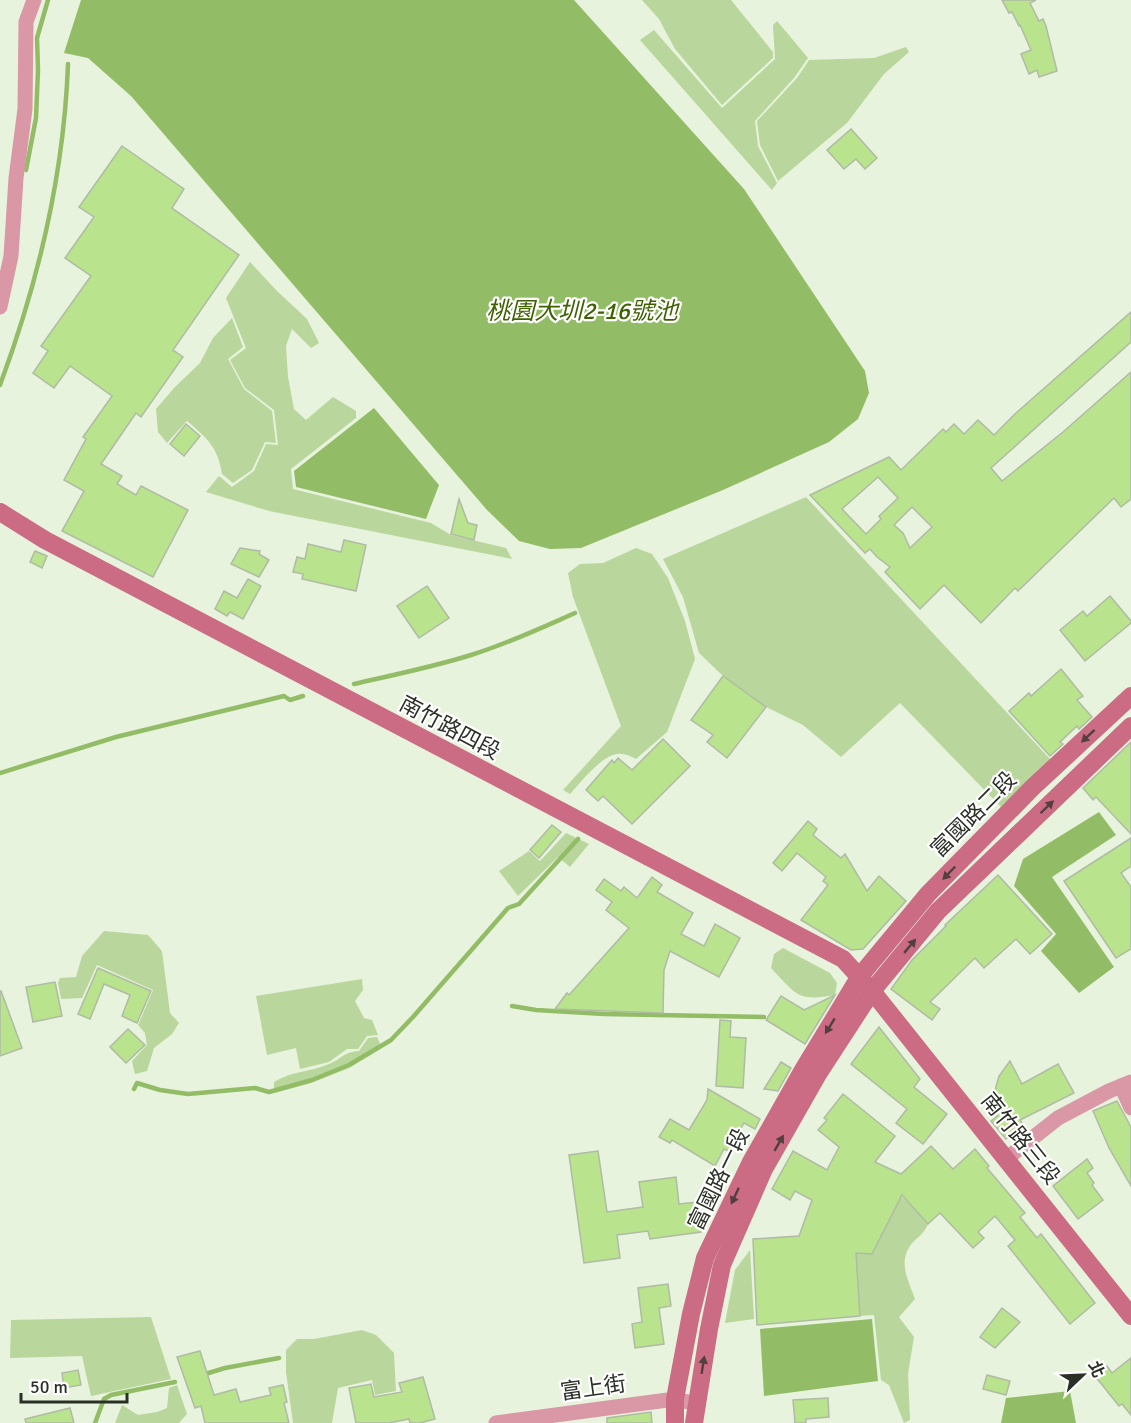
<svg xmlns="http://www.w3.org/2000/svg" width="1131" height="1423" viewBox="0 0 1131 1423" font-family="Signika,'Noto Sans TC',sans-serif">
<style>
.green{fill:#b9d69c}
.water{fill:#93bc67}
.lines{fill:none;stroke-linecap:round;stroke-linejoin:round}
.stream{stroke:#93bc67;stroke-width:4.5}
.building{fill:#b9e38d;stroke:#afbba5;stroke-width:1.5;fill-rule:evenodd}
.street{stroke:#da98a7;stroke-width:15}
.secondary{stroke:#cb6b84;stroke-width:18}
.oneway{fill:#533f3e}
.labels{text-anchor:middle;stroke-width:4.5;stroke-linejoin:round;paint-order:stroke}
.street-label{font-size:22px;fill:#2b3027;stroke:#fff}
.water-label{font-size:24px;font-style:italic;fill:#3f6201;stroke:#fff}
</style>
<rect width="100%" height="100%" fill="#e7f3dc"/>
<g class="green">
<path d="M642 0H731L773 52V58L722 105 675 49 659 19Z"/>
<path d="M777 21 808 58 794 78 755 121 758 146 777 183 772 190 640 40 654 30 722 108 775 59 773 25Z"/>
<path d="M906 47 909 52 884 74 847 123 778 181 760 145 757 121 797 78 809 60 874 58Z"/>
<path d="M250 262 277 291 307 319 319 343 311 348 292 329 286 346 288 377 294 409 306 420 333 397 356 411V418L291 469 293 489 431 523 451 535 506 548 512 559 269 511 206 492 219 476 232 487 254 471 266 444 278 445 274 410 245 388 230 360 246 348 226 298Z"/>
<path d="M232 318 243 347 228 359 244 389 272 411 276 443 265 442 252 470 233 483 222 474C218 447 207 438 187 421L167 443 158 432 156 409 174 388 200 363 213 338Z"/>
<path d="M806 497 1051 760 1001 807 900 703 841 757 803 725 766 707 723 676 699 653 683 597 663 559Z"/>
<path d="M636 548 652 554 668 578 685 621 695 659 667 732 636 759C630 756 624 753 617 754 601 756 580 783 570 794L563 790 621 726 573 597 568 573 580 564 603 563Z"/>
<path d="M566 833 589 844 570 867 558 857 518 896 499 871 529 851 540 861Z"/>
<path d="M104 931 148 935 162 951 170 1013 179 1023 172 1034 154 1048 147 1071 135 1074 132 1061 147 1045 145 1033 138 1025 153 990 97 965 82 998 61 999 58 983 60 978 76 977 82 956Z"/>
<path d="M783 948 830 973 837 983 835 995C797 1002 796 994 771 968L774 954Z"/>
<path d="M362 979 363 990 355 1001 364 1018 372 1020 378 1035 367 1036 358 1049H347L329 1062 300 1069 296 1048 267 1055 256 996Z"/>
<path d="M377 1037 382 1048 349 1068 311 1083 274 1093V1082C291 1071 311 1072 329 1064 342 1059 343 1052 359 1051L368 1038Z"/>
<path d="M901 1197 905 1199 928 1224C923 1236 916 1237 910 1246 898 1263 909 1282 915 1299L899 1317 914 1337 908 1374 910 1420 904 1423 889 1385 881 1380 874 1315 860 1316 856 1253Z"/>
<path d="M750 1250 754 1319 725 1323 735 1270Z"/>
<path d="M151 1317 171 1379 91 1396 82 1356 10 1358 11 1320Z"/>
<path d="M362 1330 376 1335 394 1353 396 1391 375 1395 372 1380 338 1388 332 1423H293L286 1372V1350L297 1339H314Z"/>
<path d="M177 1385 187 1414 179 1423H115L122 1405 138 1415 157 1412 167 1408 169 1388Z"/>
</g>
<g class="water">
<path d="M81 0H574L744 189 865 371 869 393 858 419 829 442 723 490 581 548 550 549 519 541 487 510 131 96 88 58 64 53Z"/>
<path d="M374 408 439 485 426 519 296 487 294 471Z"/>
<path d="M1099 812 1116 835 1052 877 1114 967 1079 993 1041 951 1056 934 1014 886 1023 859Z"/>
<path d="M872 1319 878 1381 764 1396 760 1329Z"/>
<path d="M1070 1391 1076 1423H1001L1006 1398Z"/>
</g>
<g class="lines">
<g class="stream">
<path d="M26 170 36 118 38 70 37 38 48 0"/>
<path d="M0 385C38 283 64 173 68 64"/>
<path d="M354 684C393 675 433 667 471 655 507 644 541 628 575 613"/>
<path d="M0 773 116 737 284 696 290 700 303 696"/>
<path d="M512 1006 536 1010 604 1014 764 1017"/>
<path d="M134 1089 137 1083 160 1090 188 1094 255 1088 269 1092 312 1080 349 1065 391 1040 413 1017 508 908 519 904 578 839"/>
<path d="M202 1375 225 1368 279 1358"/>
<path d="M95 1423 104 1399 111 1395 175 1382"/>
</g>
</g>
<g class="building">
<path d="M1002 0H1036L1030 3 1039 21 1043 19 1046 26 1057 71 1039 77 1037 70 1029 74 1021 54 1031 50 1020 25 1019 26 1012 12 1009 13Z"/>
<path d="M851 129 877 158 865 169 856 159 844 169 827 150Z"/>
<path d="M122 146 184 189 172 208 239 255 173 350 183 357 141 417 136 413 101 464 122 476 117 484 136 495 141 486 188 510 153 577 62 531 84 491 64 480 86 439 83 437 112 396 70 366 54 388 33 373 48 351 41 346 91 276 65 258 94 217 79 207Z"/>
<path d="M1131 312V342L991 468 1002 481 1063 432 1131 372V499L1121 507 1114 498 1018 591 1015 588 981 623 944 585 920 609 885 572 890 567 877 557 870 549 865 553 810 495 889 457 901 470 943 429 946 432 954 424 964 434 978 420 994 435 1016 413ZM878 477 898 498 879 516 881 519 866 534 842 509ZM912 507 932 527 910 548 903 533 894 525Z"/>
<path d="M186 424 200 436 184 456 170 444Z"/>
<path d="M459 499 468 523 477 525 474 540 451 534Z"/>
<path d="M344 540 366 545 356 591 302 579 303 574 293 572 297 557 305 559 308 544 341 552Z"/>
<path d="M240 548 260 551 259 554 269 560 259 577 231 564Z"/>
<path d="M35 551 47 556 42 568 30 562Z"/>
<path d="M248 579 261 586 243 619 230 612 227 616 215 609 224 591 237 598Z"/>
<path d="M427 586 449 618 419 638 397 606Z"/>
<path d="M1110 596 1131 621V623L1085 661 1060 630 1083 611 1087 616Z"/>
<path d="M1061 669 1083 696 1077 700 1092 717 1079 729 1077 726 1060 742 1063 744 1050 756 1009 711 1029 693 1031 696Z"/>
<path d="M723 676 766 707 727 758 707 742 713 735 691 720Z"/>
<path d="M663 739 690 766 632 824 603 796 598 801 586 790 612 760 614 763 618 758 632 770Z"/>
<path d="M1131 742V834L1096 797 1093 800 1083 788Z"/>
<path d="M808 821 817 829 813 835 841 858 845 854 867 891 879 876 906 901 863 949 851 950 801 920 828 885 823 881 826 877 797 853 782 871 773 863Z"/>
<path d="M552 825 561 832 539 858 530 850Z"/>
<path d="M1131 838V866L1121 873 1131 887V949L1116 958 1064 881Z"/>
<path d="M998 875 1052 934 1030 954 1016 939 984 968 975 958 930 1002 940 1009 932 1020 891 989 912 960 946 926 945 925Z"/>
<path d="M652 877 662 885 657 892 693 913 681 934 704 946 715 924 740 938 719 977 670 951 664 970 663 1013 555 1009 567 993 569 995 629 928 606 910 612 902 596 890 604 879 621 891 624 887 637 898Z"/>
<path d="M98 968 151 991 137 1023 122 1016 130 995 104 984 90 1019 78 1014Z"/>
<path d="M55 982 62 1016 33 1022 26 987Z"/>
<path d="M1 991 22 1048 0 1056V992Z"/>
<path d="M835 995 805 1044 766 1020 781 996 804 1010Z"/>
<path d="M720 1020 731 1021 730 1037 746 1038 743 1088 716 1086Z"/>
<path d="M879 1027 920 1079 914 1087 947 1114 923 1144 896 1123 907 1109 851 1064Z"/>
<path d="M128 1029 145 1045 126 1063 110 1047Z"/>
<path d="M1010 1061 1022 1084 1058 1064 1074 1093 1020 1120 1024 1125 1006 1139 991 1121 997 1116 989 1106 997 1098 994 1094 999 1076Z"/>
<path d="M781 1062 791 1068 778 1091 764 1089Z"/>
<path d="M708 1089 760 1119 755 1129 744 1123 728 1151 724 1149 715 1166 672 1140 670 1143 659 1137 670 1119 689 1130 707 1100Z"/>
<path d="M843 1094 895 1136 875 1162 901 1174 931 1146 953 1169 975 1149 989 1166 987 1168 1025 1213 1020 1217 1037 1238 1041 1234 1095 1303 1070 1324 1008 1246 1015 1240 995 1216 978 1232 984 1238 973 1248 940 1213 928 1224 902 1195 872 1254 856 1253 860 1316 757 1325 753 1239 799 1236 812 1200 795 1191 790 1200 772 1189 793 1151 827 1170 839 1147 818 1130 827 1120 824 1118Z"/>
<path d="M1117 1101 1131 1127V1186L1109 1148 1093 1111Z"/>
<path d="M598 1151 607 1212 643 1207 639 1182 676 1177 679 1204 697 1202 701 1232 650 1239 648 1231 617 1235 620 1258 584 1263 569 1155Z"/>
<path d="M1087 1159 1093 1168 1087 1173 1094 1183 1092 1185 1103 1200 1078 1219 1053 1186Z"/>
<path d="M668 1284 671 1306 659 1308 664 1344 635 1348 632 1324 642 1322 638 1288Z"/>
<path d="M1002 1308 1020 1322 995 1348 980 1337Z"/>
<path d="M200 1351 214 1395 236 1389 240 1402 271 1395 269 1388 283 1385 287 1402 284 1403 289 1423H205L201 1406 195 1408 177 1357Z"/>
<path d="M1131 1358V1415L1122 1404 1119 1406 1095 1376 1107 1366 1112 1373Z"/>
<path d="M78 1370 81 1385 64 1388 62 1373Z"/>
<path d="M987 1375 1010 1381 1006 1395 983 1389Z"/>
<path d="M423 1377 435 1419 420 1423H410L409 1419 389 1423H356L349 1388 371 1384 374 1397 402 1392 399 1383Z"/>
<path d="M828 1398 829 1417 806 1419V1423H795L793 1400Z"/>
<path d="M70 1408 74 1423H26L25 1419Z"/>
<path d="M651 1412 652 1423H607V1418Z"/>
</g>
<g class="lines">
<g class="street">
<path d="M0 307 11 256 16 178 25 109 26 22 34 0"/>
<path d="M1121 1086 1131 1108"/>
<path d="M1006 1159 1058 1118 1109 1091 1131 1082"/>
<path d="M496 1423 675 1399 697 1404"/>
</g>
<g class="secondary">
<path d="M0 512 45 540 843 959 872 991 1131 1316"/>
<path d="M675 1423V1399L691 1314 705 1258 751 1162 803 1070 860 976 928 894 1032 788 1131 696"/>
<path d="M694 1423 709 1329 722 1265 764 1169 818 1074 872 991 938 911 1131 726"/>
</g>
</g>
<defs><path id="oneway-solid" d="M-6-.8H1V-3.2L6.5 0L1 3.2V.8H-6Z" transform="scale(1.5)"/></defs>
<g class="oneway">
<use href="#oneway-solid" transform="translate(1088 736) rotate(137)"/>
<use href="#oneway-solid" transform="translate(1047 807) rotate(-44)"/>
<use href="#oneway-solid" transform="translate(949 873) rotate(134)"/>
<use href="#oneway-solid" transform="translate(910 946) rotate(-50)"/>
<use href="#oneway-solid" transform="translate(830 1026) rotate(122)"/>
<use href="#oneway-solid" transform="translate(779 1143) rotate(-60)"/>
<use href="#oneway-solid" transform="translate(735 1196) rotate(115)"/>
<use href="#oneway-solid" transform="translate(703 1365) rotate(-81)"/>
</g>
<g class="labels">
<g class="street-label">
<text transform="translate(450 727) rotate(28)" y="8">南竹路四段</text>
<text transform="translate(973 814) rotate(-45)" y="8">富國路二段</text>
<text transform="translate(1021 1138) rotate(51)" y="8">南竹路三段</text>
<text transform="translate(718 1179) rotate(-64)" y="8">富國路一段</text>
<text transform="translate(593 1387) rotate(-8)" y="8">富上街</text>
</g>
<g class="water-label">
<text x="582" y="319">桃園大圳2-16號池</text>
</g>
</g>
<g transform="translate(1083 1375) rotate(67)" stroke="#ffffff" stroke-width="4.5" paint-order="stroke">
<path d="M0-4.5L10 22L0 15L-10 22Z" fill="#2b3027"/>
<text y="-9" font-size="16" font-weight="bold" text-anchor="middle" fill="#2b3027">北</text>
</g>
<path d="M21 1393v9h106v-9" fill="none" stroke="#2b3027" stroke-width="3"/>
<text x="30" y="1393" font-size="18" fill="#2b3027" stroke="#ffffff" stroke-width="4.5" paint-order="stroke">50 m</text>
</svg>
